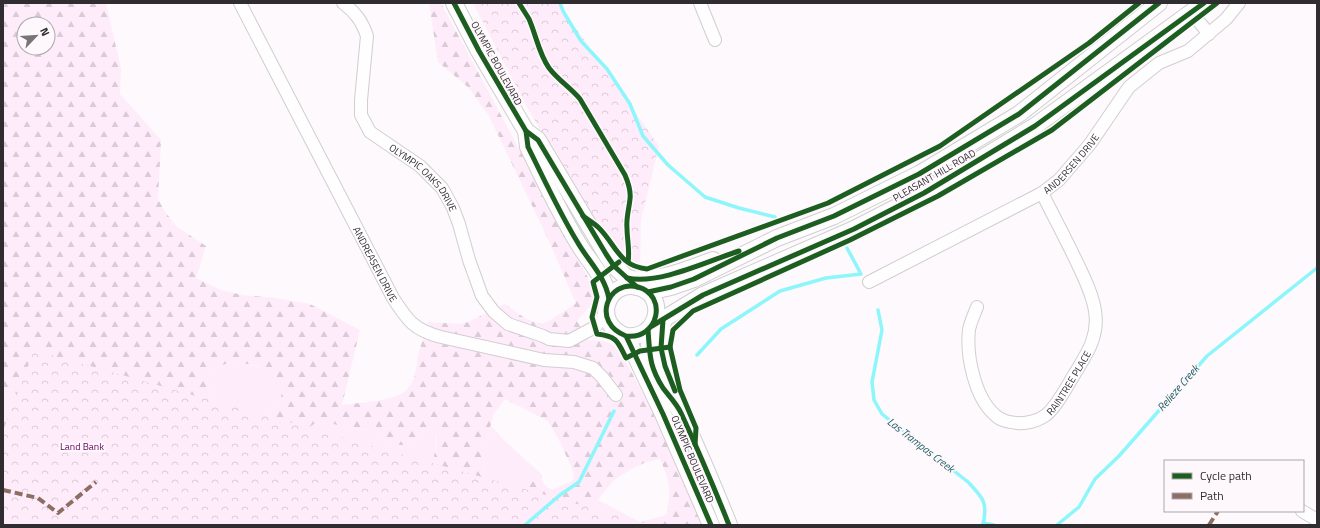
<svg xmlns="http://www.w3.org/2000/svg" width="1320" height="528" viewBox="0 0 1320 528" font-family="'Titillium Web',sans-serif">
<style>
.grass{fill:#feecfa}
.forest{fill:url(#forest-firs);fill-rule:evenodd}
.park{fill:url(#park-crowns)}
.lines{fill:none;stroke-linecap:round;stroke-linejoin:round}
.stream{stroke:#8cf6fb;stroke-width:3.5}
.street-casing{stroke:#d1ced0;stroke-width:14}
.secondary-casing{stroke:#d1ced0;stroke-width:18}
.street{stroke:#fffeff;stroke-width:12}
.secondary{stroke:#fffeff;stroke-width:16}
.quiet{stroke:#8d6e63;stroke-width:4;stroke-dasharray:8 4;stroke-linecap:butt}
.cycleway-casing{stroke:#fef8fd;stroke-width:8}
.cycleway{stroke:#1b5e20;stroke-width:5}
.labels{text-anchor:middle;stroke-width:4;stroke-linejoin:round;paint-order:stroke}
.street-label{font-size:10px;fill:#302d30;stroke:#fef8fd}
.park-label{font-size:10px;fill:#65005a;stroke:#fef8fd}
.water-label{font-size:11px;font-style:italic;fill:#216063;stroke:#fef8fd}
</style>
<defs>
<pattern id="forest-firs" width="22" height="20" patternUnits="userSpaceOnUse"><rect width="22" height="20" fill="#feecfa"/><path d="M5 1l3.5 6h-7zM16 11l3.5 6h-7z" fill="#dacbd7"/></pattern>
<pattern id="park-crowns" width="20" height="18" patternUnits="userSpaceOnUse"><rect width="20" height="18" fill="#feecfa"/><path d="M2 6a3 3 0 1 1 6 0M12 15a3 3 0 1 1 6 0" fill="none" stroke="#dacbd7"/></pattern>
</defs>
<rect width="100%" height="100%" fill="#fdf9fc"/>
<g class="grass">
<path d="M231 362C254 365 267 366 282 385L281 400 266 420 290 441 314 424 330 423 348 428 371 430 396 445H408L424 430 437 432 434 456 484 485 483 450 487 441 491 426 504 440 541 474 519 494 128 525 212 412 209 391 212 369Z"/>
<path d="M8 387 15 392 19 401 17 409 3 408V390Z"/>
<path d="M598 500 640 522 639 525H583L582 519Z"/>
</g>
<path class="forest" d="M3 3H106L121 69 120 94 161 140 158 199 164 210 176 226 206 246 196 278 221 290 242 295 275 298 310 304 360 330 342 405C358 403 396 401 407 390 417 379 416 365 419 352 422 342 425 332 428 322L460 324 468 322 505 304C516 311 530 325 544 323 549 322 570 307 576 303L549 241 489 116 469 88 438 62 429 3H441L594 289C592 310 588 306 577 321L588 340 604 341 613 345 622 355 654 413 684 480 702 525H639L640 522 666 515C672 490 670 482 660 459L646 462 630 470 614 480 582 519 519 494 541 474C542 483 545 487 553 490L573 480 574 473 560 442 548 421 505 399 493 415 487 441 483 450 484 485 443 468 434 456 437 440V432L424 430 408 445H396L371 430 348 428 330 423 314 424 290 441 266 420 281 400 282 385 274 376 255 365 231 362 212 369 209 391 212 412 3 441V408L17 409 19 401 15 392 8 387 3 390ZM24 24H48V48H24Z"/>
<g class="park">
<path d="M473 3H558L659 146 641 220 640 275 632 273 619 262 602 238 526 105Z"/>
<path d="M34 350 648 524V525H3V431Z"/>
</g>
<g class="lines">
<g class="stream">
<path d="M560 3 563 11 581 41 607 69 630 104 643 136 668 165 705 197 739 208 775 217"/>
<path d="M878 310 882 330 872 382 874 400 882 414 968 482C983 498 988 502 983 525"/>
<path d="M697 355 721 329 780 291 826 278 861 274 847 248"/>
<path d="M983 523 994 525"/>
<path d="M525 525 560 495 579 482 614 411"/>
<path d="M1057 525 1079 507 1095 479 1119 456 1207 356 1317 268"/>
</g>
<defs>
<g id="street">
<path id="s1" d="M240 3 393 298C408 321 414 330 441 337L544 360 574 362 593 368 602 377 616 395"/>
<path id="s2" d="M343 3C355 12 362 21 367 36L361 100V115L370 132 420 166 442 188 453 208 459 224 469 260 482 296 494 312 508 324 543 336 549 339 569 341 595 327 606 313"/>
<path d="M700 3 715 40"/>
<path d="M1192 13 1209 34"/>
<path id="s3" d="M869 282 1042 193 1059 180 1090 144 1129 87 1159 63 1188 51 1226 19 1239 3"/>
<path id="s4" d="M977 307C974 315 970 323 969 330 966 356 975 398 995 415 1001 421 1009 422 1017 423 1026 424 1038 421 1046 415 1058 405 1068 384 1077 370 1088 352 1099 335 1095 311 1093 297 1087 284 1081 271 1069 245 1055 219 1042 193"/>
<path d="M1302 511 1317 520"/>
</g>
<g id="secondary">
<path d="M454 3 479 51 526 131 528 147C544 179 559 212 578 243 589 262 605 276 609 299"/>
<path d="M526 131 538 140 606 254 614 266 637 287"/>
<path d="M627 278C654 284 688 269 713 260"/>
<path d="M648 292 671 287 694 279 777 238 834 216 919 174 1019 114 1159 3"/>
<path d="M663 320 661 348 665 366 676 395"/>
<path d="M652 326 703 295 854 229 924 193 1035 126 1204 3"/>
<path d="M648 330C650 355 649 366 663 388 669 396 677 404 681 413 698 450 714 487 729 525"/>
<path d="M626 336C659 340 668 295 638 287 607 279 591 323 626 336L663 414 711 525"/>
</g>
</defs>
<use href="#street" class="street-casing"/>
<use href="#secondary" class="secondary-casing"/>
<use href="#street" class="street"/>
<use href="#secondary" class="secondary"/>
<g class="quiet">
<path d="M3 490 38 498 58 513 96 482"/>
<path d="M1209 525 1218 511"/>
</g>
<defs>
<g id="cycleway">
<path d="M454 3 479 51 526 131 528 147C544 179 559 212 578 243 589 262 605 276 609 299"/>
<path d="M519 3C522 8 526 14 529 19 536 35 539 54 549 68 558 80 571 88 580 99L625 175C628 182 631 191 630 199 629 209 626 218 627 228 627 239 630 251 628 262"/>
<path d="M526 131 538 140 606 254 614 266 637 287"/>
<path d="M583 216C588 220 594 223 599 228 616 245 619 266 647 269L828 203 940 146 1089 43 1139 3"/>
<path d="M619 262 593 282 597 297 592 317 597 334C617 336 618 342 626 358L640 351 670 347"/>
<path d="M627 278C659 285 708 261 739 251"/>
<path d="M648 292 671 287 694 279 777 238 834 216 919 174 1019 114 1159 3"/>
<path d="M663 320 661 348 665 366 675 391"/>
<path d="M652 326 703 295 854 229 924 193 1035 126 1204 3"/>
<path d="M648 330C650 355 649 366 663 388 669 396 677 404 681 413 698 450 714 487 729 525"/>
<path d="M626 336C659 340 668 295 638 287 607 279 591 323 626 336L663 414 711 525"/>
<path d="M695 445 696 428 680 390 670 347 673 330 693 311 850 240 938 196 1052 130 1217 3"/>
</g>
</defs>
<use href="#cycleway" class="cycleway-casing"/>
<use href="#cycleway" class="cycleway"/>
</g>
<g class="labels">
<g class="street-label">
<text transform="translate(497 63) rotate(61)" y="4">OLYMPIC BOULEVARD</text>
<text dy="4" stroke="none"><textPath href="#s3" startOffset="236">ANDERSEN DRIVE</textPath></text>
<text transform="translate(934 175) rotate(-30)" y="4">PLEASANT HILL ROAD</text>
<text dy="4" stroke="none"><textPath href="#s2" startOffset="211">OLYMPIC OAKS DRIVE</textPath></text>
<text dy="4" stroke="none"><textPath href="#s1" startOffset="294">ANDREASEN DRIVE</textPath></text>
<text dy="4" stroke="none"><textPath href="#s4" startOffset="210">RAINTREE PLACE</textPath></text>
<text transform="translate(693 459) rotate(67)" y="4">OLYMPIC BOULEVARD</text>
</g>
<g class="park-label">
<text x="82" y="450">Land Bank</text>
</g>
<g class="water-label">
<text transform="translate(1178 388) rotate(-49)" y="4">Relieze Creek</text>
<text transform="translate(921 445) rotate(38)" y="4">Las Trampas Creek</text>
</g>
</g>
<rect width="1320" height="528" fill="none" stroke="#302d30" stroke-width="8"/>
<rect x="1164" y="460" width="140" height="52" fill="#fef8fd" stroke="#aca7ab"/>
<rect x="1172" y="473" width="20" height="6" fill="#1b5e20" stroke="#aca7ab"/>
<text x="1200" y="480" font-size="12" fill="#302d30">Cycle path</text>
<rect x="1172" y="493" width="20" height="6" fill="#8d6e63" stroke="#aca7ab"/>
<text x="1200" y="500" font-size="12" fill="#302d30">Path</text>
<g transform="translate(36 36) rotate(65)"><circle r="19" fill="#fef8fd" stroke="#aca7ab"/>
<path d="M0-3L7 15L0 10L-7 15Z" fill="#787477"/>
<text y="-6" font-size="11" font-weight="bold" text-anchor="middle" fill="#302d30">N</text>
</g>
</svg>
